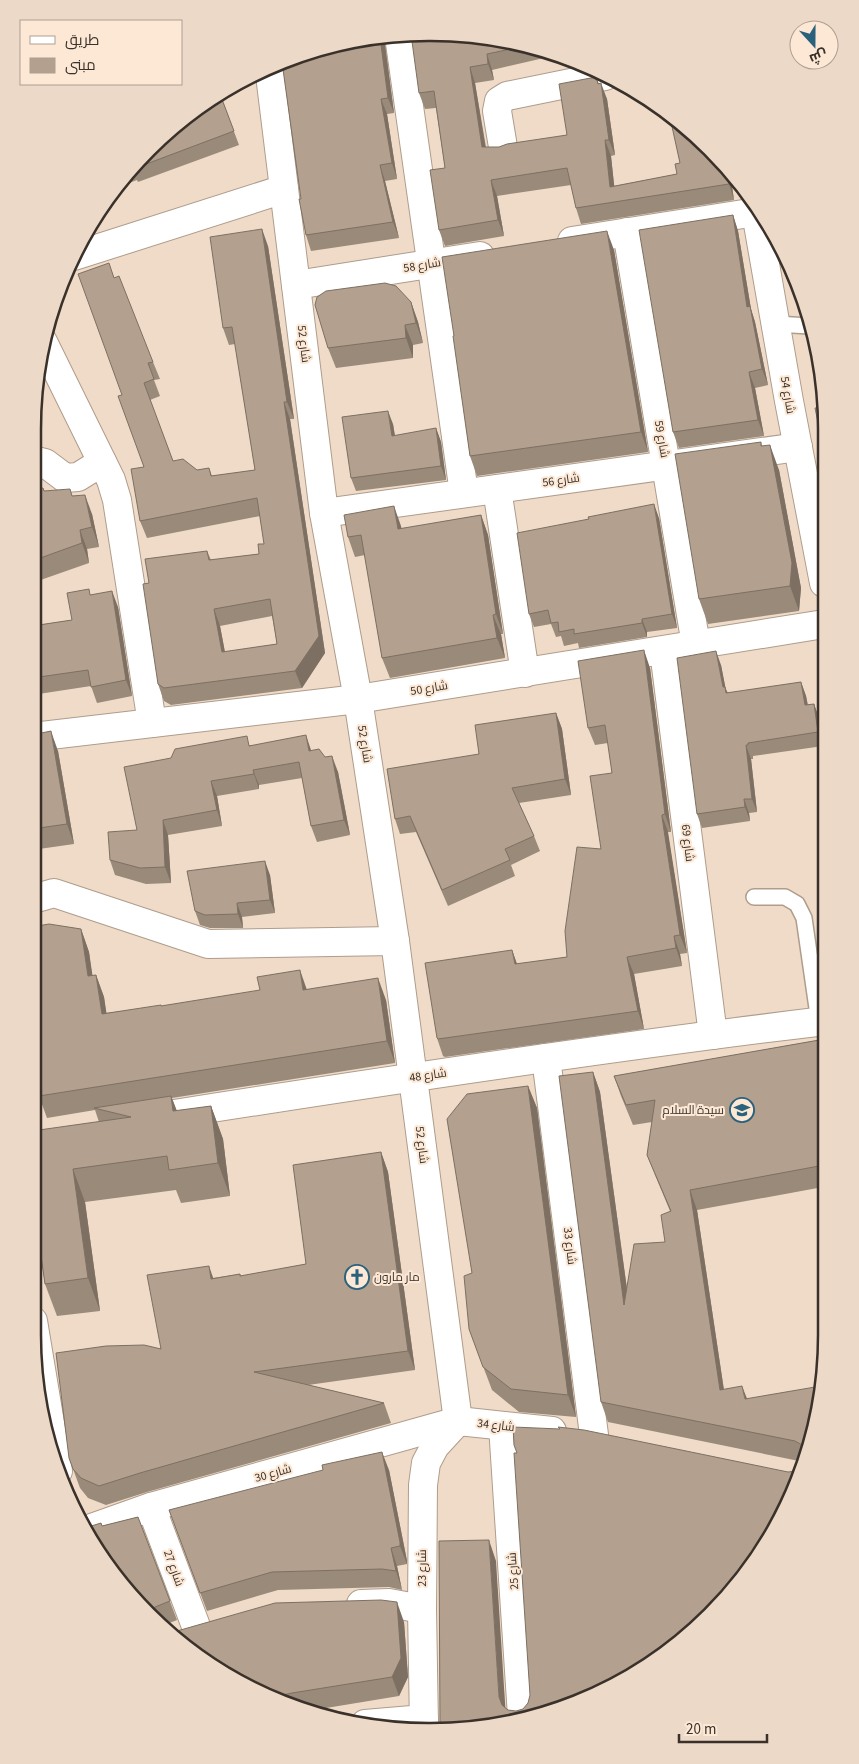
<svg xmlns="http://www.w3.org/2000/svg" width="859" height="1764" viewBox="0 0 859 1764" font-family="'Source Sans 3',Cairo,sans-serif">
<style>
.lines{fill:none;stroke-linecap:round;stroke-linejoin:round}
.service-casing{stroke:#af9c8b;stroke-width:18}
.minor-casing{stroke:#af9c8b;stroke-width:30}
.tertiary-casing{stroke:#af9c8b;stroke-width:30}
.service{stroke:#fff;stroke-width:15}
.minor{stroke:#fff;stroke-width:28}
.tertiary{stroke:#fff;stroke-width:28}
.wall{fill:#9a8a7a;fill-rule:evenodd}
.shaded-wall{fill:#7d7063}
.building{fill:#b3a08e;stroke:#7d7063;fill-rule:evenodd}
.labels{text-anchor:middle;stroke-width:4;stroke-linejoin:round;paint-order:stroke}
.street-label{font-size:12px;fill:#39312a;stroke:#fce8d5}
.poi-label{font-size:12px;fill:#39312a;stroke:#fce8d5;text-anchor:end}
.rim{fill:none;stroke:#39312a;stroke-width:2.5}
</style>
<rect width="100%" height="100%" fill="#efdbc8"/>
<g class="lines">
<defs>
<g id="service">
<path d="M776 324 809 326"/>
<path d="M754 897H785L797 904 804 918 819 1022"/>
</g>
<g id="minor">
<path d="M399 36 464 493"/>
<path d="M503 147 497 111 499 101 507 96 605 76"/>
<path d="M755 207 789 401 824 583"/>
<path d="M627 232 696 645"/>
<path d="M572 241 756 212"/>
<path d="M74 256 284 189"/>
<path d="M296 285 480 256"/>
<path d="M43 342 111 480 117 500 152 723"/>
<path d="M33 460 45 463 65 478 78 477 102 462"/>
<path d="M497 489 525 673"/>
<path d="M324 513 798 447"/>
<path d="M664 651 713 1035"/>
<path d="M33 737 358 699 824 624"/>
<path d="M33 899 54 893 208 944 395 941"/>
<path d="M546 1058 594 1435"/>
<path d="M33 1321 58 1471"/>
<path d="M503 1426 522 1716"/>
<path d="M151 1507 197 1629"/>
<path d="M89 1529 151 1507 458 1421 552 1431"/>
<path d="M361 1604 389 1603 422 1609"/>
<path d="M365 1724 424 1719"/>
</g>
<g id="tertiary">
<path d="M269 67 324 513 358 699 395 941 458 1421 435 1446 426 1463 423 1485 422 1609 424 1726"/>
<path d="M174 1114C390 1080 607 1047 825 1021"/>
</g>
</defs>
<use href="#service" class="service-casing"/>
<use href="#minor" class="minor-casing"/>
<use href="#tertiary" class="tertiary-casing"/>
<use href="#service" class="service"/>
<use href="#minor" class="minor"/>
<use href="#tertiary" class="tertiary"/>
</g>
<g class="wall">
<path d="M384 37 394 113 387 114 397 179 385 181 399 238 311 251 306 235 301 199 352 40Z"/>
<path d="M507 40 557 55 492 70 494 80 475 83 486 147H499L567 135 596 77 599 84 607 99 615 155 611 156 614 186 677 174 680 163 670 116 668 113 671 114 730 173 734 200 581 224 576 208 571 185 497 196 504 236 445 246 439 230 445 168 436 108 425 109 419 93Z"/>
<path d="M220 94 239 145 138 182 137 180 116 188 149 149Z"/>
<path d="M733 215 738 231 751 309 755 322 768 385 755 388 764 436 679 448 673 432Z"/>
<path d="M268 246 294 419H290L325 653 302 688 171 705 164 701 158 684 149 583 207 551 211 560 259 554 264 544 260 516 147 538 140 521 144 467 122 395 114 278 153 362 160 379 154 380 160 396 150 400 173 461 197 470 209 468 212 476 255 470 235 344 229 345 223 328ZM272 616 277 644 225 652 220 626Z"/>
<path d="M614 250 648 452 477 476 470 456 454 336Z"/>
<path d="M411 302 418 322 423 343 413 345V358L336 368 328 348Z"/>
<path d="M393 424 395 436 436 428 441 442 446 480 356 491 351 478Z"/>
<path d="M761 442 762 446 779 470 801 588 799 611 708 624 699 599Z"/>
<path d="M32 487 35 489 73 496 92 514 99 547 87 549 89 563 32 583Z"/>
<path d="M481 515 488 535 503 634H501L505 658 390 678 382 658 365 555 355 557 348 537 401 526V529Z"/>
<path d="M659 518 677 628 647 632V637L579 648 578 643 564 646 561 636 556 637 551 624 534 627 529 614Z"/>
<path d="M91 595 118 607 132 696 97 703 91 686 32 695V626L72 620Z"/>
<path d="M721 665 725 687 728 693 801 682 806 696 808 705 814 704 819 718 823 746 753 756V759H751L757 812 749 813 750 821 702 828 697 814Z"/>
<path d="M650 668 671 832H668V835L687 953 680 954 682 966 634 974 644 1029 445 1057 443 1056 437 1038 512 950 517 964 567 957 601 849 612 773 608 743 595 745 588 728Z"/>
<path d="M556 713 562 729 571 795 519 803 534 836 540 851 511 865 515 876 448 906 416 832 400 834 395 819 479 754Z"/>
<path d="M32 735 58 751 74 844 32 850Z"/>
<path d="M250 745 311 750 325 757 338 772 350 835 317 842 311 826 302 778 259 785V789L217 796 222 826 168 835 171 883 146 884 115 875 110 860 137 830Z"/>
<path d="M270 875 275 913 242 917 243 928H210L200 925 195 911Z"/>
<path d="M81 929 89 952 92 976 96 975 104 997 106 1013 307 989 386 1000 395 1063 172 1098 177 1111 211 1106 223 1139 230 1196 181 1203 176 1190 85 1202 100 1311 57 1316 45 1284 32 1192 99 1122 95 1110 47 1118 39 1096Z"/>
<path d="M825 1039 823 1187 697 1210 724 1390 747 1399 819 1412 804 1462 608 1422 601 1402 593 1072 600 1092 627 1289 665 1242 670 1211 655 1175 647 1155 652 1122 633 1125 621 1096 614 1076Z"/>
<path d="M528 1086 537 1108 576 1417 519 1412 492 1390 469 1329 472 1273Z"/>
<path d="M381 1152 388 1172 415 1370 308 1385 384 1403 391 1423 147 1492 106 1505 88 1498 80 1488 69 1458 161 1349 213 1278 240 1274 241 1276 306 1264Z"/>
<path d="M389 1470 407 1561V1564L397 1566 402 1590 389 1587 278 1590 207 1611 169 1510Z"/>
<path d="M138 1517 177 1620 162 1626 102 1526Z"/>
<path d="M404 1622 408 1677 399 1696 314 1710 231 1678Z"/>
</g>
<g class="shaded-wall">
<path d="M380 37H384L394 113 388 98Z"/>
<path d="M487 54 492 70 494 80 488 64Z"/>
<path d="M470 67 475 83 488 163 482 147Z"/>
<path d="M601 83 607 99 615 155 609 140Z"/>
<path d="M381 99 387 114 397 179 392 163Z"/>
<path d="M605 140 611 156 616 202 610 187Z"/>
<path d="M380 165 385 181 399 238 393 222Z"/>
<path d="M726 169 730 173 734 200 729 184Z"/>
<path d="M491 180 497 196 504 236 498 220Z"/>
<path d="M733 215 738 231 751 309 755 322 768 385 762 369 747 307Z"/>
<path d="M262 229 268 246 294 419 287 402Z"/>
<path d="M607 231 614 250 648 452 641 432Z"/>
<path d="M411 302 418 322 423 343 416 323Z"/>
<path d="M405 325 413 345V358L406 338Z"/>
<path d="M749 372 755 388 764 436 758 420Z"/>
<path d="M284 402 290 419 325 653 302 688 295 671Z"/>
<path d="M388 411 393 424 397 450 392 436Z"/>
<path d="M436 428 441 442 446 480 441 466Z"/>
<path d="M770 445 779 470 801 588 799 611 790 586Z"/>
<path d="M85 495 92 514 99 547 92 527Z"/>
<path d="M654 504 659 518 677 628 672 614Z"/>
<path d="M394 506 401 526 405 549 398 529Z"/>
<path d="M481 515 488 535 503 634 496 614Z"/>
<path d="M80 530 87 549 89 563 82 543Z"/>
<path d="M112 591 118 607 132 696 126 680Z"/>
<path d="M214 609 220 626 228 669 222 652Z"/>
<path d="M493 615 501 634 505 658 497 638Z"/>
<path d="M642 619 647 632V637L642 623Z"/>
<path d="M644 650 650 668 671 832 665 814Z"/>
<path d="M716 651 721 665 726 690 725 687 730 701 723 687Z"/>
<path d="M801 682 806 696 810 719 805 705Z"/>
<path d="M814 704 819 718 823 746 818 732Z"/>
<path d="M556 713 562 729 571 795 565 779Z"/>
<path d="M51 731 58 751 74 844 67 824Z"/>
<path d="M306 735 311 750 309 751Z"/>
<path d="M746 745 751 759 757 812 752 799Z"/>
<path d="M332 756 338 772 350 835 344 820Z"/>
<path d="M253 770 259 785V789L254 774Z"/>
<path d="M211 781 217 796 222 826 217 810Z"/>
<path d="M744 799 749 813 750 821 745 807Z"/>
<path d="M662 815 668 832 687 953 680 935Z"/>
<path d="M163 820 168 835 171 883 165 867Z"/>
<path d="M265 861 270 875 275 913 270 900Z"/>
<path d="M237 903 242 917 243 928 238 914Z"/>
<path d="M81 929 89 952 96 999 88 976Z"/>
<path d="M674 936 680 954 682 966 676 948Z"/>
<path d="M512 950 518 967 515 964Z"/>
<path d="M627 957 634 974 644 1029 638 1011Z"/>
<path d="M300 970 308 993 303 990Z"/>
<path d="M96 975 104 997 110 1036 102 1014Z"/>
<path d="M378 978 386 1000 395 1063 387 1041Z"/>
<path d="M593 1072 600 1092 632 1326 624 1305Z"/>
<path d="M528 1086 537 1108 576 1417 568 1395Z"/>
<path d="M171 1096 183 1128 173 1111Z"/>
<path d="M211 1106 223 1139 230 1196 218 1163Z"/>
<path d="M381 1152 388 1172 415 1370 408 1351Z"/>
<path d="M73 1169 85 1202 100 1311 88 1278Z"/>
<path d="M690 1190 697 1210 727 1411 720 1390Z"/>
<path d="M209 1266 216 1286 211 1279Z"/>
<path d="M742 1386 750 1406 745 1399Z"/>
<path d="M382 1452 389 1470 407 1561V1564L400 1546Z"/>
<path d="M489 1540 496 1561 506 1718 499 1697Z"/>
<path d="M391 1548 397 1566 402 1590 396 1571Z"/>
<path d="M397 1602 404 1622 408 1677 399 1696 392 1677Z"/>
<path d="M155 1607 162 1626V1627L151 1615Z"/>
</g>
<g class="building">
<path d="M430 32 507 40 525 46 487 54 488 64 470 67 482 147H499L507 144 567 135 559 84 596 77 598 84 601 83 609 140H605L610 187 677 174 675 164 680 163 669 113 726 169 729 184 576 208 567 168 491 180 498 220 439 230 430 170 445 168 434 91 419 93 411 34Z"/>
<path d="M380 37 388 98 381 99 392 163 380 165 393 222 306 235 299 199H301L282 62 352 40Z"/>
<path d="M220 94 234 131 133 169 149 149 209 99Z"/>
<path d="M733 215 747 307 750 306 762 369 749 372 758 420 673 432 639 230Z"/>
<path d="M262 229 287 402H284L319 636 295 671 164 688 158 684 143 584 149 583 145 559 207 551 209 560 259 554 258 544H264L257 498 140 521 131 469 144 467 118 396 122 395 78 274 109 263 114 278 119 276 153 362 148 363 154 379 144 383 173 461 183 459 197 470 209 468 211 476 255 470 232 327 223 328 210 237ZM270 599 277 644 222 652 214 609Z"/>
<path d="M607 231 641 432 470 456 453 336H454L442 257Z"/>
<path d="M385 283 396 286 411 302 416 323 405 325 406 338 328 348 315 305 317 297 326 291Z"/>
<path d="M823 407V446L815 408Z"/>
<path d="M388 411 392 436 436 428 441 466 351 478 342 417Z"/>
<path d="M761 442V446L770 445 792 563 790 586 699 599 675 454Z"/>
<path d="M32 487 35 489 43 488 44 491 70 489 72 496 85 495 92 527 80 530 82 543 32 561Z"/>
<path d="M654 504 672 614 642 619V623L574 634V629L559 632 558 622 551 623 548 610 529 614 517 533 589 519 588 517Z"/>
<path d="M394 506 398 529 481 515 496 614 493 615 497 638 382 658 361 535 348 537 344 515Z"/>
<path d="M89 589 90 595 112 591 126 680 91 687 88 670 32 678V626L72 620 67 593Z"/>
<path d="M644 650 665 814 662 815V817L680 935 674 936 676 948 627 957 638 1011 438 1039 437 1038 425 963 512 950 515 964 567 957 565 931 577 847 601 849 590 776 612 773 605 725 588 728 578 661Z"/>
<path d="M716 651 723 687H725L726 693 801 682 805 705 814 704 818 732 748 743V745H746L752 799H744L745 807 697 814 677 658Z"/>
<path d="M556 713 565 779 512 788 534 836 505 849 510 860 442 890 410 816 395 819 387 769 479 754 475 725Z"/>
<path d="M51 731 67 824 32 829V735Z"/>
<path d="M306 735 309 751 319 749 325 757 332 756 344 820 311 826 299 762 253 770 254 774 211 781 217 810 163 820 165 867 140 868 110 860 108 832 137 830 124 767 171 758 175 749 247 736 249 746Z"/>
<path d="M265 861 270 900 237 903 238 914 205 915 195 911 187 871Z"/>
<path d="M49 924 81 929 88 976 96 975 102 1014 161 1005V1006L260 990 257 977 300 970 303 990 378 978 387 1041 39 1096 32 1053V927Z"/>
<path d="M825 1039 826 1207 819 1166 690 1190 720 1390 742 1386 745 1399 821 1386 819 1412 806 1453V1451L802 1445 795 1441 601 1402 559 1076 593 1072 624 1305 634 1244 665 1242 661 1215 671 1211 647 1155 655 1100 626 1105 614 1076Z"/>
<path d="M528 1086 568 1395 511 1389 483 1367 469 1329 464 1276 472 1273 447 1119 467 1094Z"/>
<path d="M171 1096 173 1111 211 1106 218 1163 169 1170 167 1156 73 1169 88 1278 45 1284 32 1192V1131L131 1117 94 1108Z"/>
<path d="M381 1152 408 1351 254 1372 384 1403 140 1473 99 1486 81 1478 73 1469 69 1458 56 1353 106 1346 144 1345 161 1349 147 1275 209 1266 211 1279 240 1274V1276L306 1264 293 1165Z"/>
<path d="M826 1257V1301L819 1258Z"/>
<path d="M513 1427 560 1429 558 1427 584 1430 788 1472 797 1471 802 1468 796 1487 728 1596 671 1650 605 1690 481 1728 440 1727 439 1541 489 1540 499 1697 502 1705 508 1710 516 1711 523 1709 528 1703 530 1695 514 1453H517L514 1445Z"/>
<path d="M382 1452 400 1542V1546L391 1548 396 1571 382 1569 272 1572 200 1593 169 1510 323 1470 322 1465Z"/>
<path d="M138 1517 170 1601 155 1607 151 1615 115 1576 88 1527 101 1523 102 1526Z"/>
<path d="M381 1600 397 1602 401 1658 392 1677 292 1693 278 1696 231 1678 168 1633H170L275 1603Z"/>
</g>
<defs>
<symbol id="school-ring" viewBox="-11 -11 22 22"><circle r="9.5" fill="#fce8d5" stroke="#2a617c" stroke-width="1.5"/><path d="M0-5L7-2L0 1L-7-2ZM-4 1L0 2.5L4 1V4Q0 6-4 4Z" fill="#2a617c"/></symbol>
<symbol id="church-ring" viewBox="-11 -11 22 22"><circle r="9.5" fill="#fce8d5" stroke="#2a617c" stroke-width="1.5"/><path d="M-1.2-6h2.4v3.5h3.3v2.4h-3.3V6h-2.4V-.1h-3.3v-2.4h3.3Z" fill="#2a617c"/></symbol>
</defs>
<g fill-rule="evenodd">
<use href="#school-ring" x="728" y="1096" width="28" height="28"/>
<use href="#church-ring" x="343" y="1263" width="28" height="28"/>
</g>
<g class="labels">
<g class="street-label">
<text transform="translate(422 265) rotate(-9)" y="4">شارع 58</text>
<text transform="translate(304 344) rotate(83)" y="4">شارع 52</text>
<text transform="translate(788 395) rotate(80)" y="4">شارع 54</text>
<text transform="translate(662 439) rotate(80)" y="4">شارع 59</text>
<text transform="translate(561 480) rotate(-8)" y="4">شارع 56</text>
<text transform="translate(429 688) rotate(-9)" y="4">شارع 50</text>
<text transform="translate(365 744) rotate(81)" y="4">شارع 52</text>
<text transform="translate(688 843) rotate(83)" y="4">شارع 69</text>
<text transform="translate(428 1075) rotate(-8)" y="4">شارع 48</text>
<text transform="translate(422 1145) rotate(83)" y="4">شارع 52</text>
<text transform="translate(570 1246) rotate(83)" y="4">شارع 33</text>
<text transform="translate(496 1425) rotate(7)" y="4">شارع 34</text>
<text transform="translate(273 1473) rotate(-16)" y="4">شارع 30</text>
<text transform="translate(174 1568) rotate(70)" y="4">شارع 27</text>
<text transform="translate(422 1568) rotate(-90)" y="4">شارع 23</text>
<text transform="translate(513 1571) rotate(-94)" y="4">شارع 25</text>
</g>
<g class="poi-label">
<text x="724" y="1114">سيدة السلام</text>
<text x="374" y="1281" text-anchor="start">مار مارون</text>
</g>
</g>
<path d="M0 0H859V1764H0ZM429 41H430A388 388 0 0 1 818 429V1335A388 388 0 0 1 430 1723H429A388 388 0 0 1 41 1335V429A388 388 0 0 1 429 41Z" fill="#ecd9c7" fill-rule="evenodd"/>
<path class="rim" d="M429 41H430A388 388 0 0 1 818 429V1335A388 388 0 0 1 430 1723H429A388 388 0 0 1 41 1335V429A388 388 0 0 1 429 41Z"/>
<rect x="20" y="20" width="162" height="65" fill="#fce8d5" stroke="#ae9f91"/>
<rect x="30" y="36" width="25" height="8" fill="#ffffff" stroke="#ae9f91"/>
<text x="65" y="45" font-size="15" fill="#39312a">طريق</text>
<rect x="30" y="58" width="25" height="15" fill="#b3a08e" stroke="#ae9f91"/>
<text x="65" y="70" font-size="15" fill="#39312a">مبنى</text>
<g transform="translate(814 45) rotate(159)"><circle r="24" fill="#fce8d5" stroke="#ae9f91"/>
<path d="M0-4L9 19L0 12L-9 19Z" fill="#2a617c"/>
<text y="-8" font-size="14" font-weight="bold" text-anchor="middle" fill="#39312a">ش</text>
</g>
<path d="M679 1734v8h88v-8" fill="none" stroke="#39312a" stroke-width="2.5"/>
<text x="686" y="1734" font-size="15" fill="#39312a" stroke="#fce8d5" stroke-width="4" paint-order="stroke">20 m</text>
</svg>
